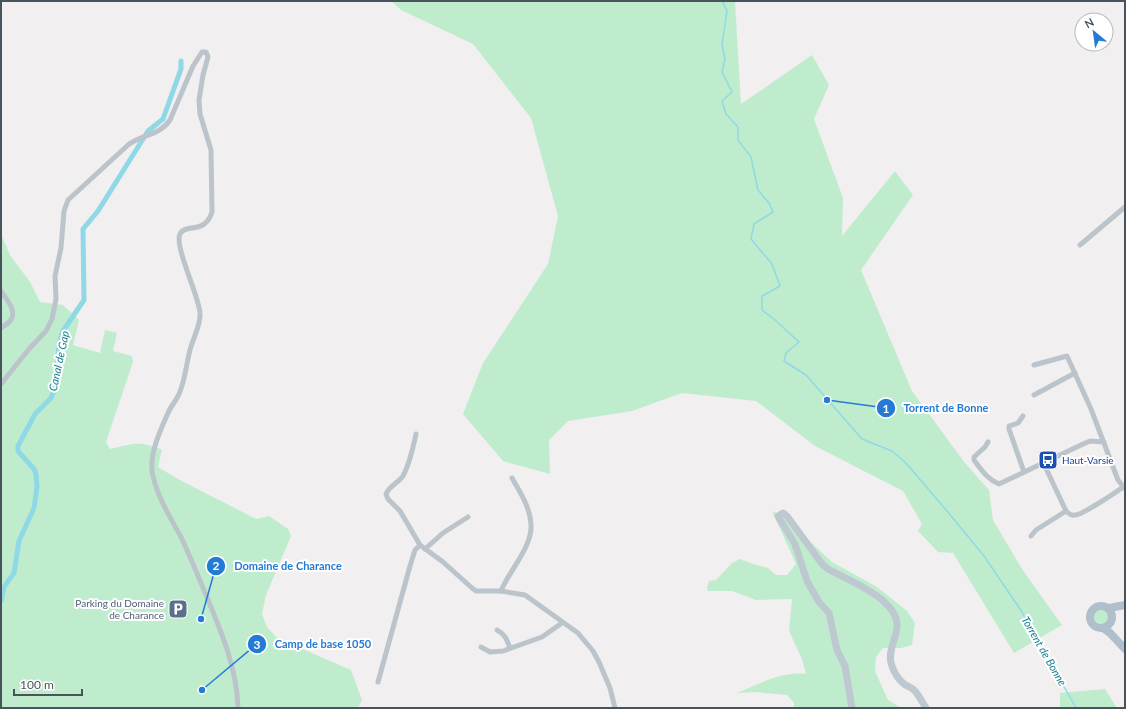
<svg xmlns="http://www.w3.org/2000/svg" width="1126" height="709" viewBox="0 0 1126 709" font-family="Lato,sans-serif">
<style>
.green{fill:#c0ecce}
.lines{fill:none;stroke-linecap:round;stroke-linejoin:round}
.stream{stroke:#8fd9e6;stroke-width:1.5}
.canal{stroke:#8fd9e6;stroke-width:5}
.street{stroke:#bbc4cb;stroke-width:5}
.secondary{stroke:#bdc8d1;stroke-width:7}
.primary{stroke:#b0bfcc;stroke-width:8}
.labels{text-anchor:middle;stroke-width:4;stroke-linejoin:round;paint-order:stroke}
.transit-label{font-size:10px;fill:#164399;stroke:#fff;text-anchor:start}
.service-label{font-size:10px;fill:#4e5e75;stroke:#fff;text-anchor:end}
.water-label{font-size:11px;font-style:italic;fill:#157f92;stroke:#fff}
.leader{fill:none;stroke:#247bd5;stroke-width:1.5}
.callout-dot{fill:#247bd5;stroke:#fff;stroke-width:1.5}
.mark-label{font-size:12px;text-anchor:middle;font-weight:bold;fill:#fff}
.callout-label{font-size:11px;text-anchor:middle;font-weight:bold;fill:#247bd5;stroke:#fff;stroke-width:4;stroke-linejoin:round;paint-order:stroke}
</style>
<rect width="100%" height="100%" fill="#f1efef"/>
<g class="green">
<path d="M391 1H735L741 104 812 55 829 85 814 119 843 198 842 236 895 171 913 195 861 270 912 391 965 463 989 490 993 520 1022 569 1062 625 1014 653 953 553 938 552 918 531 922 524 903 491 815 446 756 401 682 393 632 411 568 421 549 440 550 474 503 461 463 414 483 363 548 264 558 216 531 118 473 44 401 10Z"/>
<path d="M1 234 10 255 30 282 40 302 63 305 79 320 73 345 100 353 105 330 117 333 113 351 132 356 133 362 106 442 110 449C133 444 139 440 162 450L158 467 178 479 256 519 269 516 288 529 291 536 266 595 262 614 267 627 277 638 351 670 362 700 358 708H1Z"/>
<path d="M772 511 784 517 832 562 877 587 907 611 915 623 912 645 901 648H883L876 657 875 671 888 700 901 708H794V703L787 695 755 692 737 693C758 684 783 671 806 674L802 659 789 631 792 599 756 600 732 591H708L707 588 709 581 716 580 732 563 740 559 753 564 768 568 776 575H787L796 564Z"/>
<circle cx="1102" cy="616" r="8"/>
<path d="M1105 689 1117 708H1060V693Z"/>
</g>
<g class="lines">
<path class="stream" d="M722 1 727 11 722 45 725 59 722 72 732 92 722 101 726 114 738 127V140L751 157 758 190 769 203 773 212 754 224 751 239 772 264 780 286 762 296V310L774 319 799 342 786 353 784 361 806 375 862 439 892 451 905 462 947 511 984 556 1022 612 1076 708"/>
<path class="canal" d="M1 601 4 587 14 573 19 541 34 508 37 487 36 474 34 469 18 451V446L35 414 51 398 55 388 59 345 63 331 84 300 83 229 98 211 148 131 163 119 181 69V61"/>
<g class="street">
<path d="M1080 245 1125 207"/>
<path d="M1 291C6 299 17 310 11 320 9 323 4 326 1 328"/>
<path d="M1034 365 1067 356 1091 409 1118 480 1125 489"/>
<path d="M1 384 29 349 46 331 52 319 56 299 55 276 61 248 64 211 68 200 128 145C142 134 159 136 170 120L193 66 202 52H206L208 57 203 75 199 100 200 114 211 150 212 212C205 235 185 223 180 234 174 246 199 296 200 313 201 325 193 338 190 350 186 365 185 381 179 394 176 401 171 406 168 413 160 431 148 456 153 476 158 498 170 517 181 537 190 556 198 576 206 595 221 631 237 668 238 708"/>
<path d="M1034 395 1075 373"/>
<path d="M1023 416 1018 423 1009 426V429L1024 472"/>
<path d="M416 434C413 448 410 463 403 476 398 483 389 486 386 494L388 499 400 511 420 545 443 562 472 588 476 591H501L525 595 578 633 593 651 599 662 610 688 615 708"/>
<path d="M988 442 985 447 974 457V460C981 469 987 479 999 484L1083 444 1090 441 1104 442"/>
<path d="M1043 462 1066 511C1068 513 1072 516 1075 515 1082 515 1115 493 1123 487"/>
<path d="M1031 536 1036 530 1066 511"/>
<path d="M425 549 443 533 468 517"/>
<path d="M501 591C509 571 533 546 531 524 530 507 520 492 512 478"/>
<path d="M497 630C505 634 507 640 510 648"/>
<path d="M481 647 490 652 503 651 542 637 562 623"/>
<path d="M378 682 410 566 415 550 420 545"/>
</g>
<path class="secondary" d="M852 708 845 666 837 650 829 613 819 602 807 581 795 544 779 518 778 516 783 513 787 516 822 564 828 569C847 580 899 599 897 627 896 639 888 651 891 663 893 670 898 679 904 684 907 686 911 687 914 690 919 695 922 702 926 708"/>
<g class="primary">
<circle cx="1101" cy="617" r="11"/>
<path d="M1109 608 1125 605"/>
<path d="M1103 628 1110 633 1125 649"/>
</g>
</g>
<defs>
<symbol id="bus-square" viewBox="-11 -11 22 22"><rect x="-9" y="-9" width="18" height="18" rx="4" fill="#1a4fb4" stroke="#fff"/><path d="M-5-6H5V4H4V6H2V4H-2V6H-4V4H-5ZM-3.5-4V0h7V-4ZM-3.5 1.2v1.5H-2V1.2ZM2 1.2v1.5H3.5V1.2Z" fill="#fff"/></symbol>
<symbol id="parking-square" viewBox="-11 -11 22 22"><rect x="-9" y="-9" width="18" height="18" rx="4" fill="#5c6f8a" stroke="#fff"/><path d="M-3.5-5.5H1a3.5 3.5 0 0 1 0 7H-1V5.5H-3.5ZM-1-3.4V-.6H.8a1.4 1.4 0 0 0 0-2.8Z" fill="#fff"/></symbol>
</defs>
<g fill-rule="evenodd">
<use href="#bus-square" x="1037" y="449" width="22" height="22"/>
<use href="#parking-square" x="167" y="598" width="22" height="22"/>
</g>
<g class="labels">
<g class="transit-label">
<text x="1062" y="464">Haut-Varsie</text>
</g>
<g class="service-label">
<text x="164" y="607">Parking du Domaine<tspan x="164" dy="12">de Charance</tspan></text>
</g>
<g class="water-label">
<text transform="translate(59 361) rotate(-78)" y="4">Canal de Gap</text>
<text transform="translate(1044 651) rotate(60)" y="4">Torrent de Bonne</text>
</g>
</g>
<path class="leader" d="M827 400L886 408M201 619L216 566M202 690L257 644"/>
<g class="callout-dot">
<circle cx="827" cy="400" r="4"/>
<circle cx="201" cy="619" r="4"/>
<circle cx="202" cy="690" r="4"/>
<circle cx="886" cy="408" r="10"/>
<circle cx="216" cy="566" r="10"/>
<circle cx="257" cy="644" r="10"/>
</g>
<g class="mark-label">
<text x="886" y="413">1</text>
<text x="216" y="570">2</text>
<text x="257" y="649">3</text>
</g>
<g class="callout-label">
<text x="946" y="412">Torrent de Bonne</text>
<text x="288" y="570">Domaine de Charance</text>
<text x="323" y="648">Camp de base 1050</text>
</g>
<rect width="1126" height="709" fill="none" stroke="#48535b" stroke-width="4"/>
<g transform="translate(1094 32) rotate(331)"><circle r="19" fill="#ffffff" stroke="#b6babd"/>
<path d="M0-3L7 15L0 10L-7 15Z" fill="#247bd5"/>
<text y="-6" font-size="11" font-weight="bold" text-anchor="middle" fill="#48535b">N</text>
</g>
<path d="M14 689v6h68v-6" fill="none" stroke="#48535b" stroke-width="2"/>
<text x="20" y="689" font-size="12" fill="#48535b" stroke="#ffffff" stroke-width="3" paint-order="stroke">100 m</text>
</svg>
